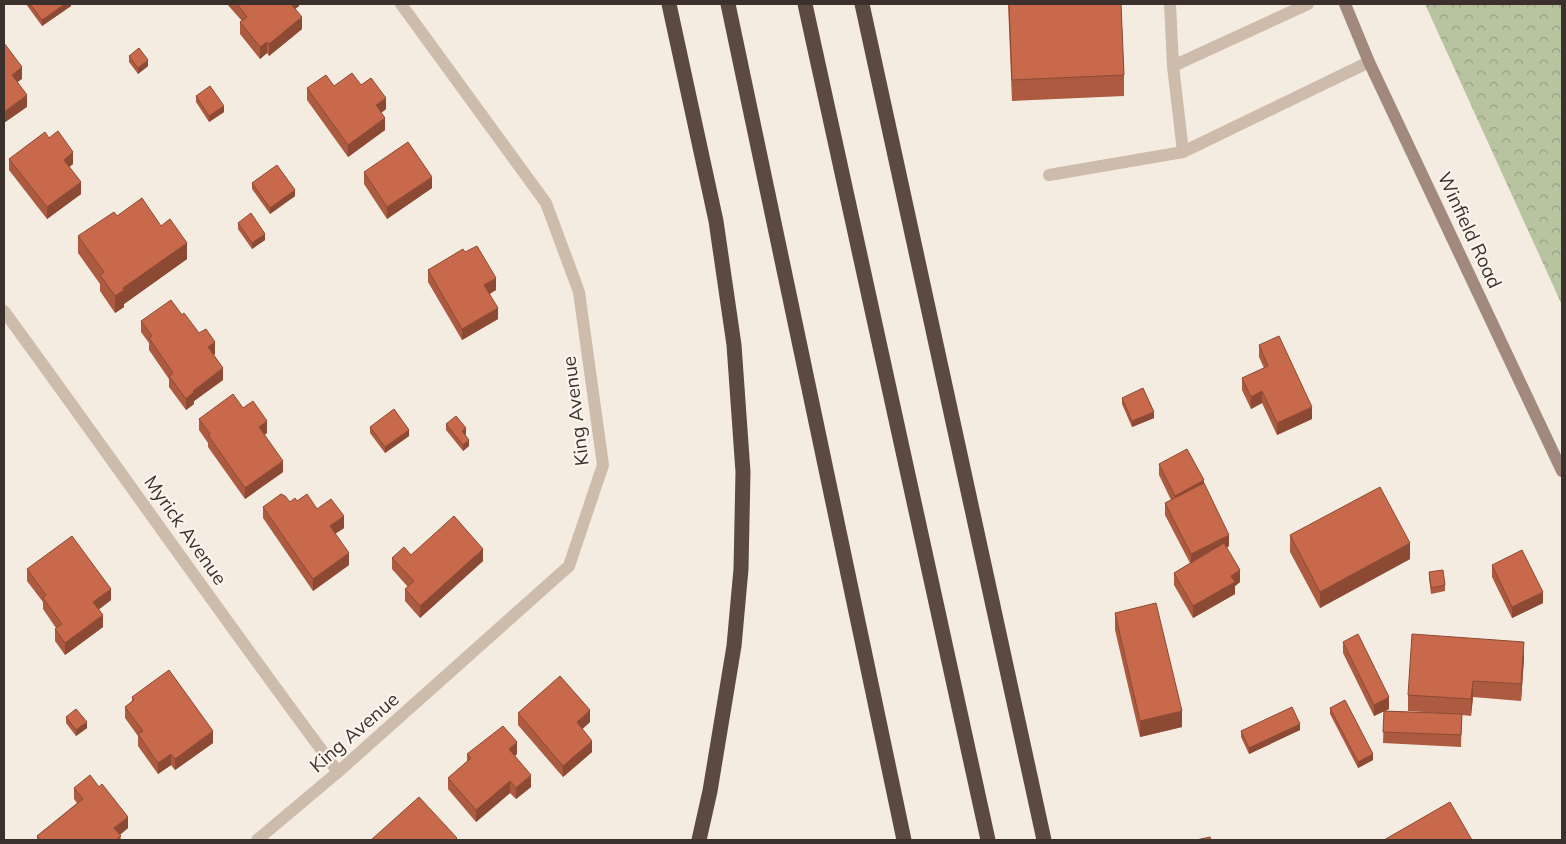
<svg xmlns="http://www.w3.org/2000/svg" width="1566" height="844" viewBox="0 0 1566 844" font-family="Mulish,sans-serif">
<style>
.forest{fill:url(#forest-crowns)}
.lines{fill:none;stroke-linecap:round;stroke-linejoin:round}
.lane{stroke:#cdbbac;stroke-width:12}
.street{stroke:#cdbbac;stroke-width:12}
.secondary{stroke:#a18a7d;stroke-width:12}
.highway{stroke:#5c4a42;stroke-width:15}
.wall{fill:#ac5a40}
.shaded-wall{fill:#8c4a34}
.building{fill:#c8694b;stroke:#8c4a34}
.labels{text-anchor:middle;stroke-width:4.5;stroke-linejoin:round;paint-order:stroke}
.street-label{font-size:19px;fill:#3b302b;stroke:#fbf5ee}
</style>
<defs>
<pattern id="forest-crowns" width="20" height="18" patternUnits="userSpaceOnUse" patternTransform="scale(1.25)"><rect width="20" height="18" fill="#b8c4a0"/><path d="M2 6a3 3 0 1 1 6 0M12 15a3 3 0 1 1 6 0" fill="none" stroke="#97a083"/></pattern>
</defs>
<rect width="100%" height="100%" fill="#f4ebe1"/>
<path class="forest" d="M1425 4H1562V305Z"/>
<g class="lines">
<g class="lane">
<path d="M1173 66 1308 4"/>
<path d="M1183 152 1369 62"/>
<path d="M1049 175 1183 152 1173 66 1170 4"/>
</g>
<g class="street">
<path d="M4 311C116 464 224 620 338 772"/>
<path d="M257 840 338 772 569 566 603 465 579 292 546 203 401 4"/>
</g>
<path class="secondary" d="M1345 4 1369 62 1562 471"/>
<g class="highway">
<path d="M669 4 716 221 734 345 743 472 741 569 734 646 710 791 699 840"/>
<path d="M728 4 904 840"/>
<path d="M805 4 988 840"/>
<path d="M862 4 1044 840"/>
</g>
</g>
<g class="wall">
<path d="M26 4H71V6L42 26Z"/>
<path d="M227 4H299V6L295 9 302 29 269 56 267 53 260 59 240 34V22L242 21Z"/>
<path d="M1008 4H1121L1124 75V96L1012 101Z"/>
<path d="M129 56 148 66 138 74 129 62Z"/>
<path d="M334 86 386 109 381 113 385 130 348 157 307 100V88Z"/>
<path d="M196 96 224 112 209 122 196 102Z"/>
<path d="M49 138 73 164 69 167 81 194 47 219 9 170V159Z"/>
<path d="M364 172 432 188 387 219 364 184Z"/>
<path d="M252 183 295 196 270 214 252 189Z"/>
<path d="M117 216 161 226 187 259 124 304V307L115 313 100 291V284L78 253V236Z"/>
<path d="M238 223 265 240 252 249 238 229Z"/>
<path d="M465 252 496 290 490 294 498 319 462 340 428 282V270Z"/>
<path d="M182 315 215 354 214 355 223 380 194 401V404L186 410 169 387V379L149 350V343L141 332V321Z"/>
<path d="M1259 345 1312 419 1277 435 1262 403 1251 409 1242 390V378L1264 368 1259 357Z"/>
<path d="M1122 398 1154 418 1132 427 1122 404Z"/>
<path d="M243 408 267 433 264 435 283 472 245 499 208 447V443L199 430V419Z"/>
<path d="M446 424 466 434 465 435 469 446 463 451 446 430Z"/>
<path d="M370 427 409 436 385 453 370 433Z"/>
<path d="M1159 464 1204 484 1229 546 1227 548 1240 582 1235 586V594L1193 618 1174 585V573L1190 563 1165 515V503L1171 500 1159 475Z"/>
<path d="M297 501 317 509 344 528 335 534 349 565 313 591 263 518V507L290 502Z"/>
<path d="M1290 535 1410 559 1320 608 1290 552Z"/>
<path d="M411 555 483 561 420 618 405 601V589L408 587 392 569V558Z"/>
<path d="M1492 565 1543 603 1512 618 1492 577Z"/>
<path d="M27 569 111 600 98 610 103 627 65 655 55 641V629L56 628 43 609V602L27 581Z"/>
<path d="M1429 572 1445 585V591L1431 594 1429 578Z"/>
<path d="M1115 613 1182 727 1140 737 1115 630Z"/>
<path d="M1343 642 1389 709 1385 711 1439 713 1408 711V695L1524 658 1521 701 1473 697 1471 716 1462 715 1461 747 1383 743 1384 711 1374 716 1343 653Z"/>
<path d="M132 697 213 743 175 770 171 765 158 774 138 746V736L125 718V707L132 701Z"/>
<path d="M1330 708 1373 760 1358 768 1330 714Z"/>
<path d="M518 713 590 722 582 729 592 752 563 777 518 725Z"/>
<path d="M66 717 87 728 76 736 66 723Z"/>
<path d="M1300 730 1249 754 1241 737V731Z"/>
<path d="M467 754H517L515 756 531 787 516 799 510 793 476 822 448 789V778L467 762Z"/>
<path d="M74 788 128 828 120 835 121 840H37V836L77 803 74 799Z"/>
</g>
<g class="shaded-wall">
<path d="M65 4H71V6L42 26V20Z"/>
<path d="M290 4H299V6L290 13Z"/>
<path d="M302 17V29L269 56V44Z"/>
<path d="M267 42V53L260 59V47Z"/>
<path d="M148 60V66L138 74V68Z"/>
<path d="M22 67V79L12 86V75Z"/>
<path d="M27 95V107L4 123V112Z"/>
<path d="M386 98V109L376 117V105Z"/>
<path d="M224 106V112L209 122V116Z"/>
<path d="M385 118V130L348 157V145Z"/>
<path d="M73 152V164L64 171V160Z"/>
<path d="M432 177V188L387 219V207Z"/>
<path d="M81 182V194L47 219V207Z"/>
<path d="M295 190V196L270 214V208Z"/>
<path d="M265 234V240L252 249V243Z"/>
<path d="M187 243V259L124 304V307L115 313V296L123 288Z"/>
<path d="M496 278V290L484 296V285Z"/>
<path d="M498 308V319L462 340V329Z"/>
<path d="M215 342V354L208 358V347Z"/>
<path d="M223 368V380L194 401V404L186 410V399L193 391Z"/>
<path d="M1262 391V403L1251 409V397Z"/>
<path d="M1312 407V419L1277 435V423Z"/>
<path d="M1154 412V418L1132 427V421Z"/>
<path d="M267 421V433L259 439V427Z"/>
<path d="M466 428V434L462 437V431Z"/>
<path d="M409 430V436L385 453V447Z"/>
<path d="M469 440V446L463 451V445Z"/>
<path d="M283 461V472L245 499V488Z"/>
<path d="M1204 480V492L1175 507V496Z"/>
<path d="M344 516V528L330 537V526Z"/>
<path d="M1229 535V546L1191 565V554Z"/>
<path d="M1410 543V559L1320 608V592Z"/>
<path d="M483 549V561L420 618V606Z"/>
<path d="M349 553V565L313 591V579Z"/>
<path d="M1240 570V582L1235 586V594L1193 618V606L1231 576Z"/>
<path d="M111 589V600L93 614V602Z"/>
<path d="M1543 592V603L1512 618V607Z"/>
<path d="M103 615V627L65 655V643Z"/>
<path d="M1524 642V658L1521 701V684Z"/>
<path d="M1473 681V697L1471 716V699Z"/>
<path d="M1389 697V709L1374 716V705Z"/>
<path d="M590 710V722L577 734V722Z"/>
<path d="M1182 711V727L1140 737V721Z"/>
<path d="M87 722V728L76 736V730Z"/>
<path d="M1300 724V730L1249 754V748Z"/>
<path d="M213 731V743L175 770V759Z"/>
<path d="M592 741V752L563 777V766Z"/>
<path d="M517 742V754L509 761V749Z"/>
<path d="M171 754V765L158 774V763Z"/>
<path d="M1373 754V760L1358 768V762Z"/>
<path d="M531 775V787L516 799V788Z"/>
<path d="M510 781V793L476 822V810Z"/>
<path d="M128 817V828L114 839V828Z"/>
</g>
<g class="building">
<path d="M30 4H65L42 20Z"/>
<path d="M237 4H291L302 17 269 44 267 42 260 47 240 22 247 17Z"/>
<path d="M1009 4H1121L1124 75 1012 80Z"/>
<path d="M4 43 22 67 12 75 27 95 4 112Z"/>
<path d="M139 48 148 60 138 68 129 56Z"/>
<path d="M352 73 361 85 371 78 386 98 376 105 385 118 348 145 307 88 326 75 334 86Z"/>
<path d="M210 86 224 106 209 116 196 96Z"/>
<path d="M58 131 73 152 64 160 81 182 47 207 9 159 45 132 49 138Z"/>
<path d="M408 142 432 177 387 207 364 172Z"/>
<path d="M277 165 295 190 270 208 252 183Z"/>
<path d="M142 198 161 226 170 219 187 243 123 288 124 290 115 296 100 275 104 272 78 236 114 212 117 216Z"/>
<path d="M251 213 265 234 252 243 238 223Z"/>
<path d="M477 246 496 278 484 285 498 308 462 329 428 270 463 249 465 252Z"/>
<path d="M171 300 182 315 184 313 199 333 206 329 215 342 208 347 223 368 193 391 194 392 186 399 169 376 173 373 149 338 152 336 141 321Z"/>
<path d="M1279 336 1312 407 1277 423 1262 391 1251 397 1242 378 1268 366 1259 345Z"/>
<path d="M1143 388 1154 412 1132 421 1122 398Z"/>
<path d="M233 394 243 408 253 401 267 421 259 427 283 461 245 488 208 435 210 434 199 419Z"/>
<path d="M394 409 409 430 385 447 370 427Z"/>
<path d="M456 416 466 428 462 431 469 440 463 445 446 424Z"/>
<path d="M1187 449 1204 480 1175 496 1159 464Z"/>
<path d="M1204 483 1229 535 1191 554 1165 503Z"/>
<path d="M1380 487 1410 543 1320 592 1290 535Z"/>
<path d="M281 494 285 496 290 502 295 498 297 501 307 494 317 509 331 499 344 516 330 526 349 553 313 579 263 507Z"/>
<path d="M454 516 483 549 420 606 405 589 414 581 392 558 404 547 411 555Z"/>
<path d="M72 536 111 589 93 602 103 615 65 643 55 629 62 624 43 598 46 595 27 569Z"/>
<path d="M1224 543 1240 570 1231 576 1235 582 1193 606 1174 573Z"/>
<path d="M1522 550 1543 592 1512 607 1492 565Z"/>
<path d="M1443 570 1445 585 1431 588 1429 572Z"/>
<path d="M1156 603 1182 711 1140 721 1115 613Z"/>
<path d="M1358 634 1389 697 1374 705 1343 642Z"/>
<path d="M1412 634 1524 642 1521 684 1473 681 1471 699 1408 695Z"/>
<path d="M169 670 213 731 175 759 171 754 158 763 138 734 143 731 125 707 134 700 132 697Z"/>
<path d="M560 676 590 710 577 722 592 741 563 766 518 713Z"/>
<path d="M1345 700 1373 754 1358 762 1330 708Z"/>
<path d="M1292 707 1300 724 1249 748 1241 731Z"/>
<path d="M76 709 87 722 76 730 66 717Z"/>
<path d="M1384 711 1462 714 1461 735 1383 732Z"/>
<path d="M503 726 517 742 509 749 531 775 516 788 510 781 476 810 448 778 471 758 467 754Z"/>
<path d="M90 775 99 787 102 784 128 817 114 828 121 836 116 840H40L37 836 83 799 74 788Z"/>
<path d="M419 797 457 838 455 840H371Z"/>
<path d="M1450 802 1472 840H1384Z"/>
<path d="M1210 837 1211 840H1196Z"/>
</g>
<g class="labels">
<g class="street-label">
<text transform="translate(1470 230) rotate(65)" y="7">Winfield Road</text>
<text transform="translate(575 411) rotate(-97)" y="7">King Avenue</text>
<text transform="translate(186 530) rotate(55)" y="7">Myrick Avenue</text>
<text transform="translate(354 732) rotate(-41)" y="7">King Avenue</text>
</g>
</g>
<rect width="1566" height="844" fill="none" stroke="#3b302b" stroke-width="10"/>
</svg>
